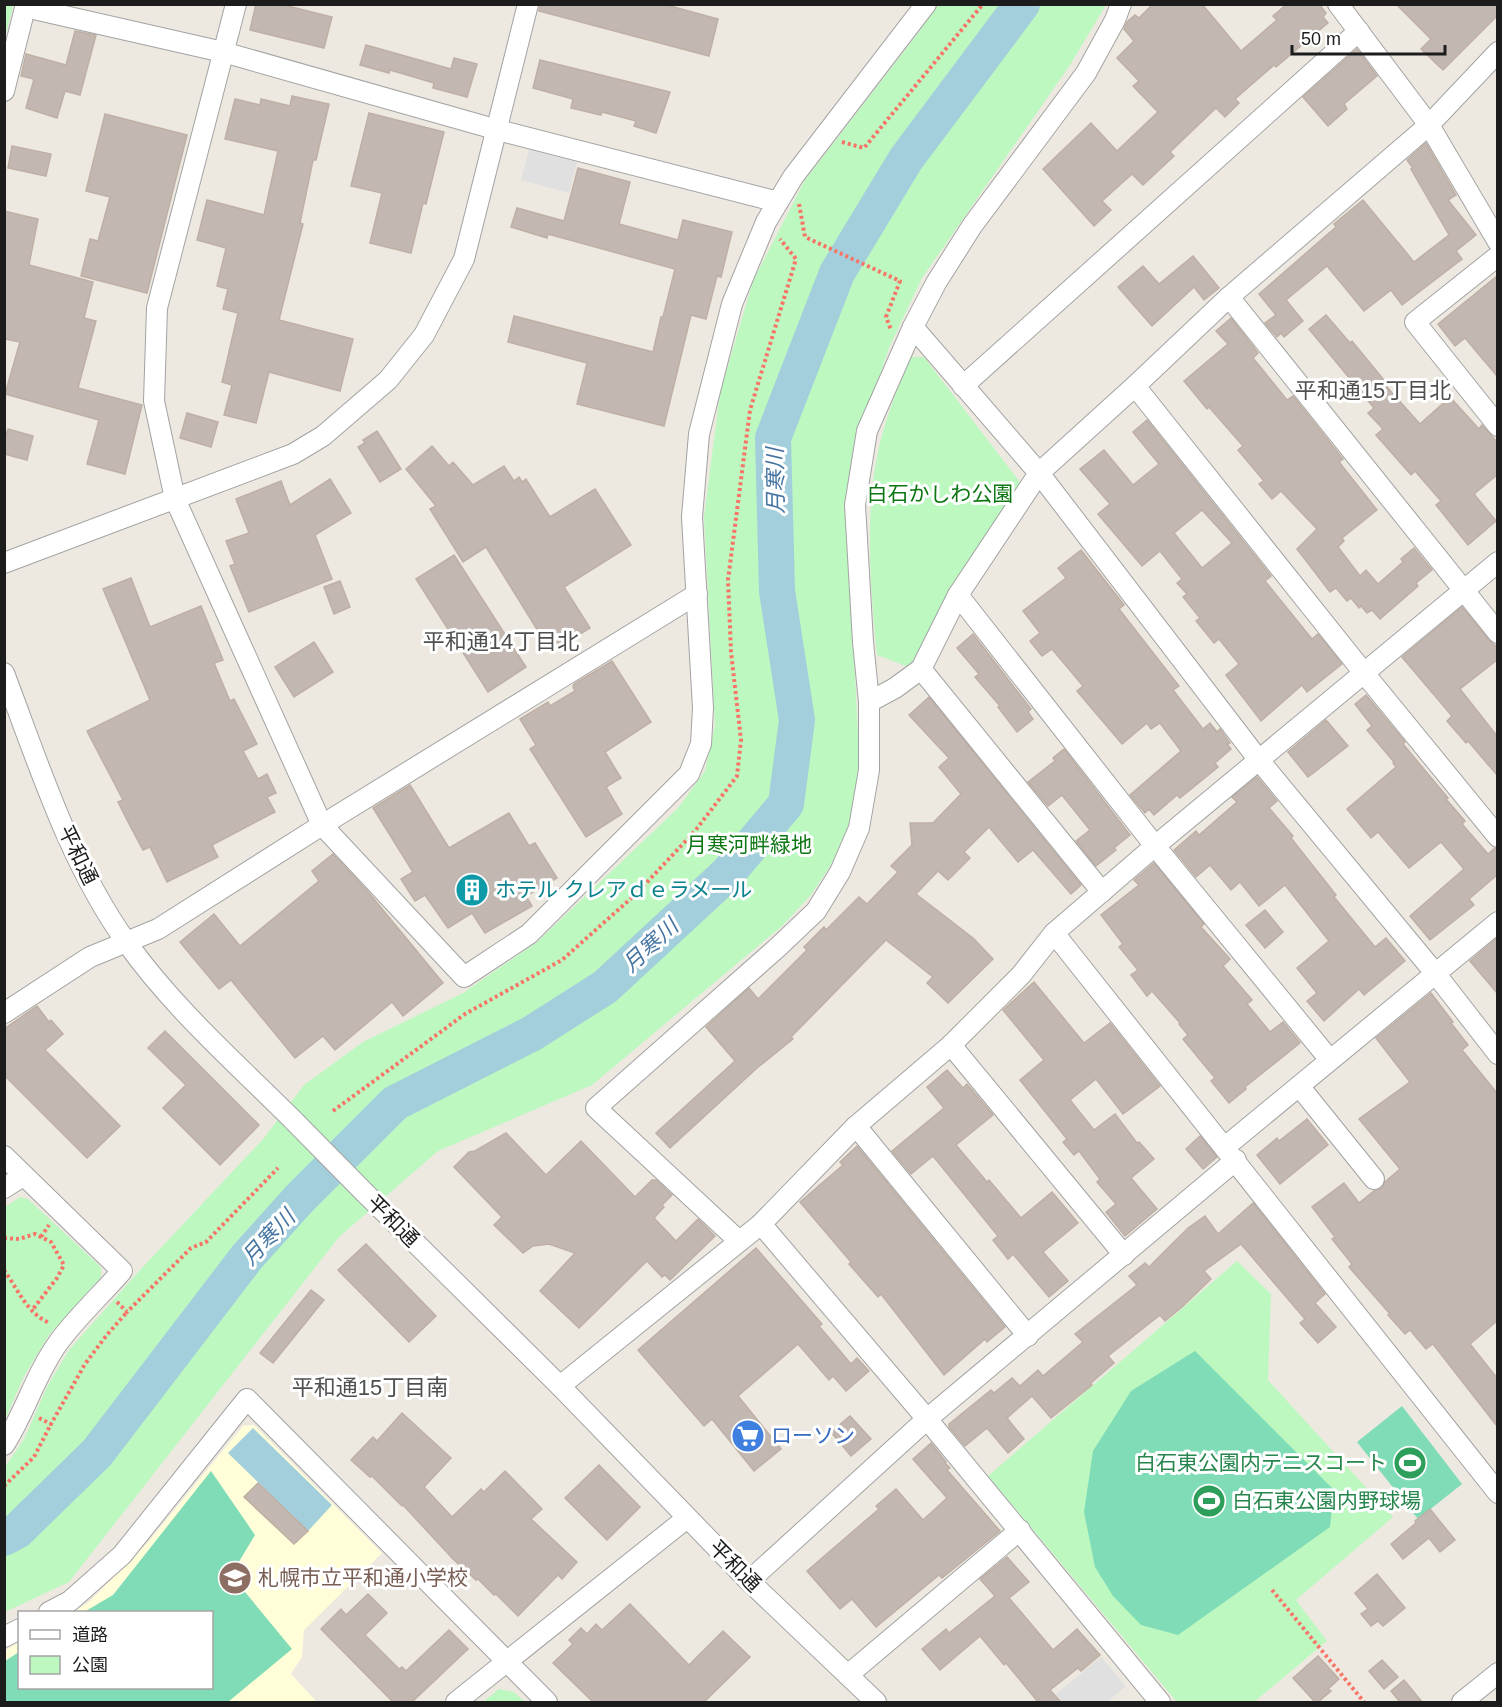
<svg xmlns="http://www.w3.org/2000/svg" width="1502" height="1707" viewBox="0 0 1502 1707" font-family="Helvetica,'Noto Sans JP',sans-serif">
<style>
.education{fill:#fffed9}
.park{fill:#bdf8c1}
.pitch{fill:#7fdcb7}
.parking{fill:#e0e0e0}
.water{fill:#a2cfdb}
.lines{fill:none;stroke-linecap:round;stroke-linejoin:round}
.river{stroke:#a2cfdb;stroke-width:36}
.building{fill:#c2b8b1;stroke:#bfafa4;stroke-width:1.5;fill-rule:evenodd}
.minor-casing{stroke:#a3a3a3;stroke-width:22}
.path{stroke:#f87467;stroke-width:4;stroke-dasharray:3 3;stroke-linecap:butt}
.minor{stroke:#fff;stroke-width:20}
.minor-bridge-casing{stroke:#a3a3a3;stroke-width:22;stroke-linecap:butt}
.minor-bridge{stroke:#fff;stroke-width:20}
.labels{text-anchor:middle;stroke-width:6;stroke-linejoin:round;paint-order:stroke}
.park-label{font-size:21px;fill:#0c7713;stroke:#fff}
.street-label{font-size:21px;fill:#1c1c1c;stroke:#fff}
.culture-label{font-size:21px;fill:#0d838f;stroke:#fff;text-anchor:start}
.shop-label{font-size:21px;fill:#366cbe;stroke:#fff;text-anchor:start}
.leisure-label{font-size:21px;fill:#27864d;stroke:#fff;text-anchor:end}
.education-label{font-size:21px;fill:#785e54;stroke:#fff;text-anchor:start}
.neighbourhood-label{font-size:22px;fill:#4f4f4f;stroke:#fff}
.water-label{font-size:22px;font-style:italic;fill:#4776a2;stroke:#fff}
</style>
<rect width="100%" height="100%" fill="#ede9e1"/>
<path class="education" d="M254 1425 382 1553 304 1630 302 1657 291 1674 317 1702H5L4 1651 19 1642 20 1688H212V1612H72L88 1603 148 1542 243 1426Z"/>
<g class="park">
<path d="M5 4 13 6 5 38 4 5Z"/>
<path d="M938 5H1106L1070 65 922 278 889 348 861 431 849 562 859 753 856 792 848 827 832 863 811 895 782 926 592 1085 438 1151 339 1237 69 1582 5 1612V1467L24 1439 48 1385 69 1350 140 1270 264 1138 304 1085 363 1042 463 993 537 942 678 808 705 771 715 725 704 517 720 393 753 281 805 180 915 37Z"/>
<path d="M909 357H924L1020 482 1022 491 911 668 877 655C871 596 865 520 876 462 882 426 897 391 909 357Z"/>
<path d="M20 1197 28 1199 101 1267V1277L49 1335 24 1376 5 1420V1207Z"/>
<path d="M1237 1261 1271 1294 1268 1380 1393 1517 1296 1600 1327 1641 1254 1702H1177L988 1476Z"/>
<path d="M499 1689 514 1692 525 1702H483Z"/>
</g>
<g class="pitch">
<path d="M1195 1351 1334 1490 1330 1527 1178 1635 1141 1625 1113 1596 1095 1567 1084 1512 1093 1451 1131 1391Z"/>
<path d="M1402 1406 1462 1484 1418 1519 1357 1442Z"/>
<path d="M211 1471 255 1535 231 1575 292 1649 228 1702H5V1661L19 1652 20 1688H212V1612H84L113 1595Z"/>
</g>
<g class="parking">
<path d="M529 150 577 162 569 193 521 180Z"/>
<path d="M1101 1657 1126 1686 1107 1702H1063L1056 1694Z"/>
</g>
<path class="water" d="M253 1428 332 1505 308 1531 228 1453Z"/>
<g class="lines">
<path class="river" d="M4 1538 17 1531 97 1453 247 1257 299 1199 395 1103 531 1034 605 987 727 874 786 804 797 720 777 591 773 438 837 273 906 159 1022 4"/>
</g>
<g class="building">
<path d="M256 4H280L332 17 324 48 250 30Z"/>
<path d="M540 4H663L718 19 709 56 539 11Z"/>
<path d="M1153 4H1202L1241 51 1277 20 1273 16 1287 4H1319L1326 13 1323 17 1328 23 1276 67 1274 65 1235 99 1239 103 1225 117 1216 108 1170 152 1174 156 1143 185 1132 174 1102 201 1111 210 1094 226 1043 169 1091 123 1117 151 1158 112 1133 86 1139 81 1117 58 1134 41 1124 29 1127 22 1135 15 1139 18Z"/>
<path d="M1396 4H1497V16L1443 70 1421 49 1431 39Z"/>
<path d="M75 31 96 35 80 95 65 91 57 118 26 108 34 79 21 76 26 54 66 65Z"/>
<path d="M366 45 451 69 454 58 477 64 467 97 433 88 434 83 390 70 389 73 360 65Z"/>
<path d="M1357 49 1377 76 1344 104 1347 109 1328 126 1303 97Z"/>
<path d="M540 60 670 92 656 133 634 126 636 121 602 112 601 115 571 108 573 99 533 88Z"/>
<path d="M292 96 329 104 316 160H313L300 223 303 224 279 320 353 339 340 391 269 372 256 423 224 415 232 385 222 382 238 313 223 309 228 289 217 286 226 248 197 240 207 200 264 215 278 151 225 139 235 99 260 105 261 99 290 106Z"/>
<path d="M369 113 444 132 426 204 423 203 411 253 370 243 382 193 351 186Z"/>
<path d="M105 114 187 135 147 293 81 276 90 239 98 241 110 197 86 191Z"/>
<path d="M1426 143 1456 195 1448 200 1476 235 1456 251 1462 259 1402 305 1391 290 1364 311 1327 266 1286 300 1303 321 1284 337 1281 333 1277 337 1265 323 1276 315 1259 294 1336 227 1334 224 1363 200 1414 262 1449 235 1411 169 1413 168 1407 160Z"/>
<path d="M12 146 51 154 46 176 8 168Z"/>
<path d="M578 168 630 182 619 224 678 240 683 220 732 232 721 277 717 276 706 319 691 315 664 426 577 404 587 363 508 342 514 316 653 352 661 317H663L675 269 548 234 547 238 511 227 517 208 564 221Z"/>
<path d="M4 211 38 219 29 265 93 282 84 318 96 321 78 388 142 405 125 474 87 464 99 420 5 394 20 342 4 339Z"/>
<path d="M1193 256 1219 288 1204 300 1194 287 1152 326 1118 287 1143 266 1159 284Z"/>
<path d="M1497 276V376L1465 338 1455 346 1438 324Z"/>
<path d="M1326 315 1350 343 1352 341 1388 385 1386 386 1420 424 1450 397 1479 429 1482 425 1497 442V475L1474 494 1496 521 1468 545 1436 505 1441 501 1415 471 1411 475 1376 435 1383 429 1368 413 1374 408 1309 329Z"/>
<path d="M1231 318 1258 353 1253 358 1287 400 1293 396 1343 459 1339 462 1377 510 1342 538 1344 541 1338 547 1360 576 1366 570 1378 584 1403 562 1401 559 1414 548 1432 570 1416 583 1418 586 1380 619 1372 610 1367 613 1361 606 1359 608 1351 598 1347 601 1336 588 1330 592 1297 549 1317 529 1281 491 1272 499 1259 484 1264 481 1238 450 1243 446 1209 407 1207 409 1184 381 1228 344 1216 331Z"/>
<path d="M187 413 218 422 211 447 180 438Z"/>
<path d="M1147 420 1271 576 1265 581 1312 639 1318 634 1342 664 1307 692 1302 685 1261 721 1226 675 1239 664 1219 639 1214 643 1196 621 1200 618 1183 597 1187 594 1177 583 1182 579 1160 551 1142 566 1098 514 1110 504 1080 469 1104 450 1133 485 1159 464 1133 432ZM1202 510 1232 543 1202 568 1174 533Z"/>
<path d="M8 429 33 436 27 460 4 454V441Z"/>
<path d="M377 431 401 469 380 482 358 447 365 443 363 440Z"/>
<path d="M432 446 449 466 453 462 473 485 504 466 514 481 519 477 522 482 526 479 550 517 595 489 631 545 564 587 590 628 551 652 486 547 463 562 430 509 436 506 406 469Z"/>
<path d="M330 479 351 513 315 535 332 579 249 612 230 566 235 564 226 541 249 533 236 499 281 481 290 505Z"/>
<path d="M1081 550 1124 605 1119 609 1179 686 1173 690 1203 729 1210 723 1217 732 1220 729 1230 743 1227 744 1231 749 1215 763 1218 767 1180 798 1177 795 1154 815 1149 809 1145 813 1130 795 1181 751 1160 723 1151 729 1147 723 1122 744 1077 691 1083 686 1052 649 1042 656 1030 641 1040 633 1023 611 1066 578 1058 568Z"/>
<path d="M454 555 526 667 488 692 416 579Z"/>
<path d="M131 578 150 627 201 606 223 660 214 663 230 701 234 699 257 744 243 751 258 779 267 774 276 793 267 797 275 812 212 845 218 857 167 882 150 847 143 850 128 822 118 802 123 800 87 731 150 700 103 589Z"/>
<path d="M340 581 350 607 334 614 324 587Z"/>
<path d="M1462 607 1489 640 1497 647V660L1460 689 1497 736V775L1468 741 1466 743 1447 721 1452 716 1402 657Z"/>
<path d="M973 634 1031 709 1028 712 1033 719 1017 732 998 707 1000 706 975 677 979 674 957 648Z"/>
<path d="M314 642 333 672 294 697 275 667Z"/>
<path d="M612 661 651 722 605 752 621 778 606 787 622 814 586 837 530 749 536 745 520 719 548 702 550 706 575 691 573 687 574 684Z"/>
<path d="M1366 695 1405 742 1403 744 1448 798 1446 799 1465 821 1462 824 1488 854 1495 848 1497 849V875L1469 899 1474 905 1430 940 1410 916 1464 869 1441 842 1409 868 1378 832 1371 838 1347 809 1396 767 1393 763 1394 762 1367 730 1372 726 1355 704Z"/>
<path d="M929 697 1081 885 1071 894 1033 850 1018 862 989 827 964 852 970 858 948 880 938 871 916 894 973 938 993 959 948 1003 927 983 933 977 886 940 791 1037 793 1039 757 1068 670 1148 656 1133 735 1061 706 1027 749 988 758 999 807 950 804 947 824 927 826 930 859 897 867 904 898 872 891 866 912 845 910 823H933L961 794 939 767 949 758 909 715Z"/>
<path d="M1326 720 1348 746 1308 777 1288 752Z"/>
<path d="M1064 749 1130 835 1114 848 1116 850 1096 866 1076 841 1090 830 1062 795 1048 806 1028 782 1055 761 1053 758Z"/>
<path d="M1257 777 1277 801 1269 808 1293 836 1291 838 1336 895 1334 897 1375 947 1386 938 1405 961 1364 995 1359 989 1324 1021 1307 1001 1317 993 1297 968 1329 941 1285 885 1259 906 1240 882 1231 890 1210 865 1196 877 1174 850 1196 831 1199 835 1237 802 1232 797Z"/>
<path d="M410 785 449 848 509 813 529 846 535 843 557 878 526 896 532 906 485 933 472 913 448 928 425 895 415 901 401 879 413 872 373 808Z"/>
<path d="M333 854 369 893 443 983 403 1016 392 1002 335 1050 323 1036 295 1058 231 980 219 989 180 942 214 914 240 946 319 881 312 871Z"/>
<path d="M1154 863 1204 924 1201 927 1230 959 1223 966 1252 1000 1247 1004 1270 1032 1283 1022 1300 1043 1245 1087 1246 1089 1229 1103 1211 1081 1215 1078 1183 1039 1188 1035 1179 1024 1180 1023 1152 991 1147 996 1131 975 1138 970 1119 947 1123 944 1101 915 1139 885 1134 880Z"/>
<path d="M1265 910 1283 932 1265 948 1246 925Z"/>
<path d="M1497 938V993L1470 961Z"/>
<path d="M1034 982 1084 1043 1110 1023 1160 1086 1123 1114 1096 1079 1070 1100 1094 1130 1115 1114 1137 1143 1139 1142 1154 1159 1131 1178 1157 1209 1125 1236 1106 1212 1116 1204 1097 1182 1100 1179 1079 1151 1074 1155 1063 1142 1067 1139 1020 1080 1044 1060 1003 1010Z"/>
<path d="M1431 993 1453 1022 1451 1023 1468 1045 1462 1050 1497 1093V1321L1470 1344 1497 1378V1426L1433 1344 1426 1349 1410 1330 1405 1334 1388 1315 1390 1314 1349 1267 1352 1264 1332 1239 1335 1237 1312 1207 1344 1183 1359 1203 1374 1191 1382 1188 1385 1182 1400 1169 1359 1119 1410 1082 1376 1038Z"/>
<path d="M37 1006 49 1022 51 1020 63 1034 45 1050 120 1126 87 1158 4 1075V1029Z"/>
<path d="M165 1031 259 1125 220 1165 163 1108 186 1085 148 1048Z"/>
<path d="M947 1070 963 1088 967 1084 993 1115 956 1145 987 1182 989 1180 1021 1218 1052 1192 1078 1223 1043 1252 1068 1281 1049 1297 1013 1254 1008 1259 993 1240 998 1236 933 1156 911 1174 892 1151 944 1108 927 1087Z"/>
<path d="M1307 1119 1328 1145 1280 1184 1257 1155 1277 1138 1279 1141Z"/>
<path d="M506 1133 546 1175 581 1141 635 1197 652 1180H656L672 1195 662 1205 664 1207 654 1218 676 1241 698 1219 715 1236 670 1280 665 1275 662 1277 647 1261 579 1328 540 1291 575 1253 549 1244 533 1246 523 1253 494 1225 502 1217 454 1167 469 1152 475 1151Z"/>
<path d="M1200 1136 1217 1157 1203 1169 1186 1149Z"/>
<path d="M857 1146 1005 1327 987 1342 985 1339 944 1375 881 1294 878 1297 849 1264 851 1262 800 1202 843 1165 840 1162Z"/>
<path d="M1253 1203 1325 1294 1315 1303 1336 1327 1318 1343 1300 1323 1305 1319 1241 1244 1204 1271 1211 1279 1182 1307 1165 1321 1160 1315 1108 1356 1114 1363 1091 1383 1092 1385 1051 1418 1032 1396 1007 1418 1024 1439 1008 1453 987 1428 965 1446 949 1427V1424L991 1390 994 1393 1012 1378 1020 1386 1038 1370 1043 1376 1083 1342 1075 1334 1137 1285 1129 1276 1145 1263 1149 1267 1188 1228 1205 1216 1218 1234Z"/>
<path d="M366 1244 436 1316 409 1342 338 1270Z"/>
<path d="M756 1248 822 1324 819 1326 851 1364 857 1358 869 1371 846 1391 833 1376 829 1380 798 1344 738 1396 781 1449 754 1471 712 1419 704 1426 638 1350Z"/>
<path d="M311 1290 324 1300 273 1363 260 1353Z"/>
<path d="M402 1413 451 1458 424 1487 452 1517 481 1489 484 1492 505 1471 542 1509 531 1519 577 1562 562 1579 558 1575 518 1616 496 1594 494 1595 478 1579 476 1580 453 1559 403 1505 402 1506 372 1476 370 1477 351 1460 373 1437 377 1441Z"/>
<path d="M850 1416 871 1439 851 1456 831 1432Z"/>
<path d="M931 1443 946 1462 945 1463 950 1468 947 1470 1000 1531 942 1578 939 1575 876 1627 852 1599 840 1609 807 1571 879 1509 876 1506 896 1489 923 1520 947 1498 913 1459Z"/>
<path d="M599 1465 640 1507 607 1540 565 1498Z"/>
<path d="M258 1483 308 1531 294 1544 244 1497Z"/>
<path d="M1430 1509 1455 1540 1440 1552 1429 1538 1403 1559 1391 1544 1416 1523 1415 1521Z"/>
<path d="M1007 1557 1029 1582 1009 1598 1053 1650 1077 1629 1100 1655 1081 1671 1078 1668 1050 1690 1061 1702H1038L1006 1663 1004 1665 980 1636 940 1670 922 1649 946 1629 949 1633 995 1596 980 1579Z"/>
<path d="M1377 1574 1405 1608 1383 1626 1378 1621 1371 1626 1361 1614 1368 1609 1355 1593Z"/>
<path d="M368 1594 387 1613 365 1635 399 1669 402 1667 406 1671 449 1630 468 1649 412 1702H393L321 1629 341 1609 346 1615Z"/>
<path d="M630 1604 689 1665 723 1631 750 1657 704 1702H593L553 1663 573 1644 569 1640 581 1628 587 1634 596 1624 602 1630Z"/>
<path d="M1318 1656 1339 1679 1328 1689 1331 1691 1318 1702H1315L1293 1678Z"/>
<path d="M1382 1660 1398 1677 1384 1689 1369 1671Z"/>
<path d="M1404 1680 1422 1702H1400L1391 1691Z"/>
</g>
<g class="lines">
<defs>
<g id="minor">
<path d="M236 4 157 308 154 401 175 499 322 825 464 977 529 934 689 774 701 744 703 708 692 517 699 434 732 304 766 222 793 177 926 4"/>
<path d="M1338 4 1429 125 1498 242"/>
<path d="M25 7 223 52 498 130 778 202"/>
<path d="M4 91 26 4"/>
<path d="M1498 256 1415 322 1498 426"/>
<path d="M1229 297 1498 633"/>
<path d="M913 327 1039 473 1258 759 1435 973 1498 1054"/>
<path d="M963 386 1359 31"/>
<path d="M1135 386 1364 673 1498 837"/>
<path d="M4 563 293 454 323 436 388 380 424 335 464 259 528 4"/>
<path d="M958 595 1155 846 1330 1060"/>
<path d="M921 669 1102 892"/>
<path d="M4 673C39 765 69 862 127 943 174 1009 238 1065 295 1122"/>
<path d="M869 702 895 688 921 669 958 595 1039 473 1135 386 1229 297 1429 125 1498 52"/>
<path d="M1054 933 1498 1493"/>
<path d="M4 1013 90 957 158 929 322 825 697 594"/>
<path d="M951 1045 1124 1255"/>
<path d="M1299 1086 1374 1179"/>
<path d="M856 1126 1028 1336"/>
<path d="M1225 1147 1498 922"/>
<path d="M4 1156 122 1271C102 1294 75 1319 58 1343 35 1375 25 1413 4 1445"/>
<path d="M4 1188 23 1176"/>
<path d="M366 1194 560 1386 749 1581 876 1702"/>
<path d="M761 1224 927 1419 1160 1702"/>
<path d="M739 1241 596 1108 777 948 816 911 840 872 859 828 869 770V702L863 642 855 505 867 431 913 327 936 283 972 226 1086 73 1115 20 1121 4"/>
<path d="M560 1386 761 1224 856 1126 951 1045 1021 975 1054 933 1155 846 1498 562"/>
<path d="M749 1581 927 1419 1236 1160"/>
<path d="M49 1612 70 1601 122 1555 247 1399 547 1702"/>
<path d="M4 1637 20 1629"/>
<path d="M849 1674 1020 1530"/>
<path d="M456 1702 687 1518"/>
<path d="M1462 1702 1498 1673"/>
</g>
</defs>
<use href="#minor" class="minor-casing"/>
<g class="path">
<path d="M842 142 864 148 983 4"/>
<path d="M799 204 805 237 900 281 886 317 891 330"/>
<path d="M333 1111 465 1014 562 960 636 894 695 831 737 776 741 740 731 652 728 580 750 410 796 259 780 239"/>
<path d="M41 1237 49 1225"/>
<path d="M4 1238 19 1239 35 1234 51 1242 64 1265 57 1278 33 1309"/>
<path d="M4 1270C17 1288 28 1315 50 1323"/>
<path d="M117 1302 127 1312 191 1248 206 1242 278 1168"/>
<path d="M39 1418 51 1424 85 1364 106 1336 127 1312"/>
<path d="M4 1486 34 1457 51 1424"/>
<path d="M1272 1590 1364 1702"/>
</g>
<use href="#minor" class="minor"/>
<defs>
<path id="minor-bridge" d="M295 1122 366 1194"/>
</defs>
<use href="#minor-bridge" class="minor-bridge-casing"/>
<use href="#minor-bridge" class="minor-bridge"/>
</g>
<defs>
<symbol id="building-disc" viewBox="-11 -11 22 22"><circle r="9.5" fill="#0f9aa8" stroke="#fff"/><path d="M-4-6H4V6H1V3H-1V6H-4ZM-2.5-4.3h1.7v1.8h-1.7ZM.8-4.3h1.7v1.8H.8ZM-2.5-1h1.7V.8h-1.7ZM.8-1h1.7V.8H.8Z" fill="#fff"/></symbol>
<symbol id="supermarket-disc" viewBox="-11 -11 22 22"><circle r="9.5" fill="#3f7fe0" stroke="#fff"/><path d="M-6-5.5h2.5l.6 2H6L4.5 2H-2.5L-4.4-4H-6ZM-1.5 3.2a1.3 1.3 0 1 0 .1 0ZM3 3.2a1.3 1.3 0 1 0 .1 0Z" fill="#fff"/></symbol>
<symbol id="stadium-disc" viewBox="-11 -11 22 22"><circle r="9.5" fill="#2e9e5b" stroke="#fff"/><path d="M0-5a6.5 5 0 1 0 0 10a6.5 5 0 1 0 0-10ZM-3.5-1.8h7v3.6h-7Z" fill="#fff"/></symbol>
<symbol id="school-disc" viewBox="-11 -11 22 22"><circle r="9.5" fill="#8d6e63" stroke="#fff"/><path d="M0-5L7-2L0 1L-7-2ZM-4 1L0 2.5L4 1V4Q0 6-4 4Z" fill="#fff"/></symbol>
</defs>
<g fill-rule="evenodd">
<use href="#building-disc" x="453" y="871" width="38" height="38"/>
<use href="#supermarket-disc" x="729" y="1417" width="38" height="38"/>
<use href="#stadium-disc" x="1391" y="1444" width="38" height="38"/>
<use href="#stadium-disc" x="1190" y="1482" width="38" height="38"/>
<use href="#school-disc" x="216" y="1559" width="38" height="38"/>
</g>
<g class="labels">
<g class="park-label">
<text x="940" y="501">白石かしわ公園</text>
<text x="749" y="852">月寒河畔緑地</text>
</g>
<g class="street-label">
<text transform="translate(78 855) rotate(64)" y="7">平和通</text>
<text transform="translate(393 1221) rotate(45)" y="7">平和通</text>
<text transform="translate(735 1566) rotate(45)" y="7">平和通</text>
</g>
<g class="culture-label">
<text x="495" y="897">ホテル クレアｄｅラメール</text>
</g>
<g class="shop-label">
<text x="771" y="1443">ローソン</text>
</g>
<g class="leisure-label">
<text x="1387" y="1470">白石東公園内テニスコート</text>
<text x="1232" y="1508" text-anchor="start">白石東公園内野球場</text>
</g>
<g class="education-label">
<text x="258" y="1585">札幌市立平和通小学校</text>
</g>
<g class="neighbourhood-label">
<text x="1373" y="398">平和通15丁目北</text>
<text x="501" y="649">平和通14丁目北</text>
<text x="370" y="1395">平和通15丁目南</text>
</g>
<g class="water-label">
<text transform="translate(775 481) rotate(-91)" y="8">月寒川</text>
<text transform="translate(650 945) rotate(-43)" y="8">月寒川</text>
<text transform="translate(268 1237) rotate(-47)" y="8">月寒川</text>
</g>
</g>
<rect width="1502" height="1707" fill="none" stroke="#1c1c1c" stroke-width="12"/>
<rect x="18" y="1611" width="195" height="78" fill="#ffffff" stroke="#a4a4a4" stroke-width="1.5"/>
<rect x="30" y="1630" width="30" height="9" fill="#ffffff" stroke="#a4a4a4" stroke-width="1.5"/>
<text x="72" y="1641" font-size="18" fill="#1c1c1c">道路</text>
<rect x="30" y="1656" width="30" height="18" fill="#bdf8c1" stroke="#a4a4a4" stroke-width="1.5"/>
<text x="72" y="1671" font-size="18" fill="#1c1c1c">公園</text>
<path d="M1292 45v9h153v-9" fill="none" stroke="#1c1c1c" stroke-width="3"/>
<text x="1301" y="45" font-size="18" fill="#1c1c1c" stroke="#ffffff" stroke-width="4.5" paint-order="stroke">50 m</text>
</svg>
